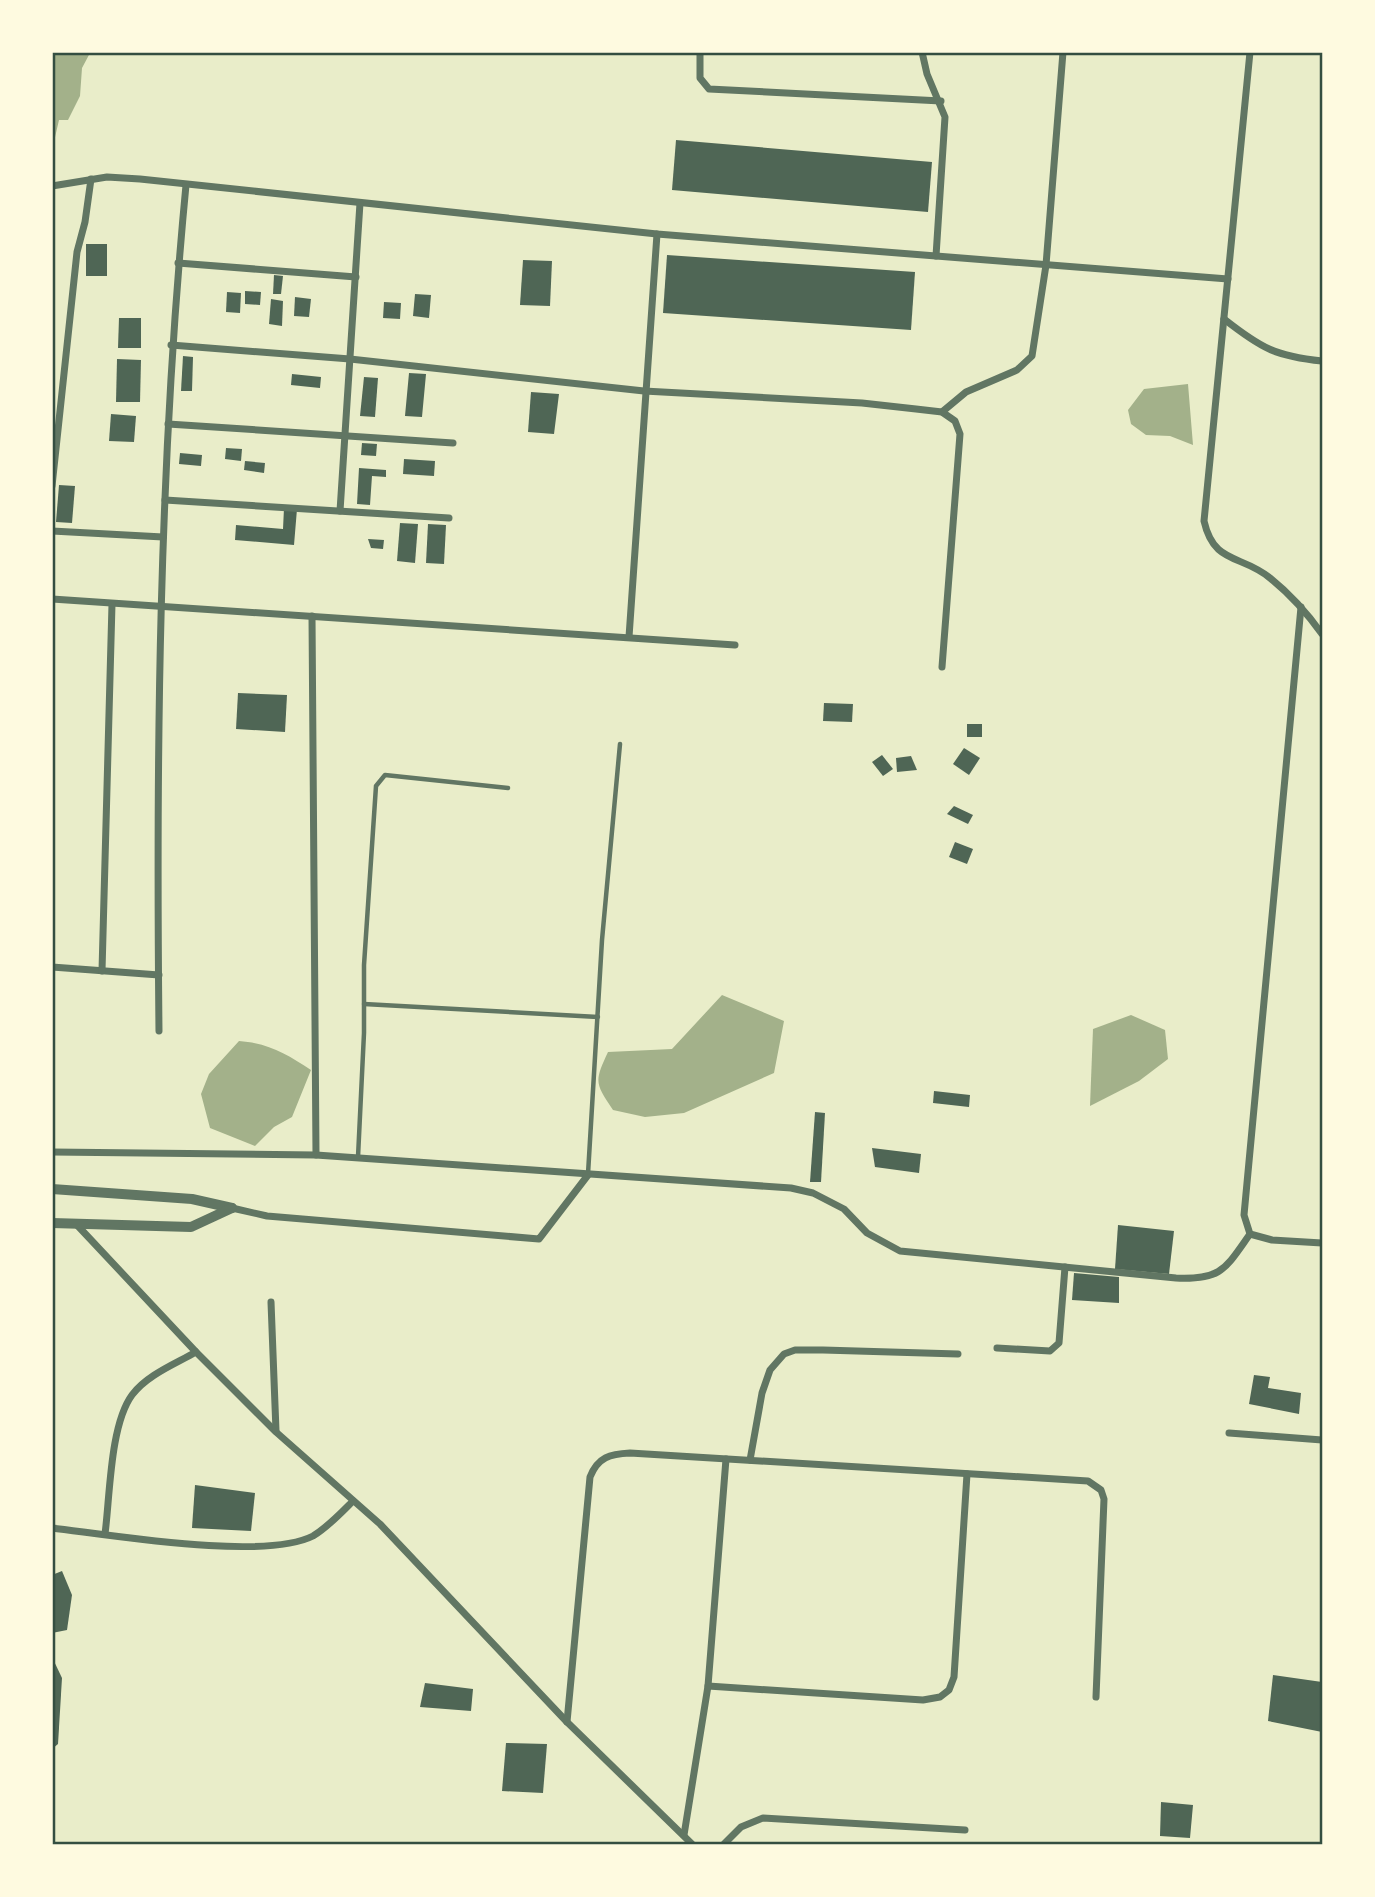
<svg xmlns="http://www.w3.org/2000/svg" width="1375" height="1897" viewBox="0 0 1375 1897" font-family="Ubuntu,sans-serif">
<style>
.water{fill:#a3b18a}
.building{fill:#4f6655}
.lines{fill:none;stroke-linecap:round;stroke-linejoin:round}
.service{stroke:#617663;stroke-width:4.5}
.minor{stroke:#617663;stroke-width:7}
.tertiary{stroke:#617663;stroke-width:10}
.neatline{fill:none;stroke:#344e41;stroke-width:2.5}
</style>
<rect width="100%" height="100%" fill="#e9edc9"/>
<g class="water">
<path d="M53 52 90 53 82 68 80 96 68 120H59L53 146Z"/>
<path d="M1188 384 1193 445 1170 436 1146 435 1131 424 1128 410 1144 389Z"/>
<path d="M722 995 784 1021 774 1073 684 1113 645 1117 613 1110C595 1083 594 1082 608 1052L672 1049Z"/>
<path d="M1131 1015 1165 1030 1168 1059 1139 1081 1090 1106 1093 1029Z"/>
<path d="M239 1041C268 1043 287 1054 311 1070L292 1117 274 1127 255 1146 210 1128 201 1094 209 1074Z"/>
</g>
<g class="building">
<path d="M676 140 932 162 928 212 672 190Z"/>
<rect x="86" y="244" width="21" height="32"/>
<path d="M667 255 915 272 911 330 663 313Z"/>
<path d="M523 260 552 261 550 306 520 305Z"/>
<path d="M274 275 283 276 281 294H273Z"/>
<path d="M245 291 261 292 260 305 245 304Z"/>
<path d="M227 292 241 293 240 313 226 312Z"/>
<path d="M415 294 431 295 429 318 413 316Z"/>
<path d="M295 297 311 299 309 317 294 316Z"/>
<path d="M271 299 283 301 282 326 269 324Z"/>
<path d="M384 302 401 303 400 319 383 318Z"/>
<path d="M119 318H141V348H118Z"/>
<path d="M183 356 193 357 192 391H181Z"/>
<path d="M117 359 141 360 140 402H116Z"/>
<path d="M409 373 426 374 422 417 405 416Z"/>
<path d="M292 374 321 377 320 388 291 385Z"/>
<path d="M364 377 378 378 375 417 360 416Z"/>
<path d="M531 392 559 394 554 434 528 432Z"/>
<path d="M111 414 136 416 134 442 109 441Z"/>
<path d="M362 443 377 444 376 456 361 455Z"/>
<path d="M226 448 242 449 241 461 225 459Z"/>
<path d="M180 453 202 455 201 466 179 464Z"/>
<path d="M404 459 435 461 434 476 403 474Z"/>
<path d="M245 461 265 463 264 473 244 470Z"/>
<path d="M359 468 386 470V477L372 476 370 505 357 504Z"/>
<path d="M59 485 75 486 72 523 56 522Z"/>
<path d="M284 508 297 509 294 545 235 540 236 525 283 529Z"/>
<path d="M400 523 418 524 415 563 397 561Z"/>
<path d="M428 524 446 525 444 564 426 563Z"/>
<path d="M368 539 384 540 383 549 371 548Z"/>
<path d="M238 693 287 695 285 732 236 729Z"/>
<path d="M824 703 853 704 852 722 823 721Z"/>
<rect x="967" y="724" width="15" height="13"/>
<path d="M964 748 980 758 969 775 953 764Z"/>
<path d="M882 755 893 769 883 776 872 762Z"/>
<path d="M911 756 917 770 897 772 896 758Z"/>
<path d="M954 806 973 815 968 824 947 814Z"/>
<path d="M955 842 973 849 967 864 949 857Z"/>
<path d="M934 1091 970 1095 969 1107 933 1103Z"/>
<path d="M815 1112 825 1113 821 1182H810Z"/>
<path d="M872 1148 921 1154 919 1173 875 1167Z"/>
<path d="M1118 1225 1174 1231 1169 1274 1115 1269Z"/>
<path d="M1074 1273 1119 1277V1303L1072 1300Z"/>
<path d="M1254 1375 1270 1377 1268 1388 1301 1393 1299 1414 1249 1404Z"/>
<path d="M195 1485 255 1493 251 1531 192 1528Z"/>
<path d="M62 1571 72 1595 67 1630 52 1633V1575Z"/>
<path d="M52 1657 62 1678 58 1744 52 1749Z"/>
<path d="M1273 1675 1322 1682V1732L1268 1721Z"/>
<path d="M425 1683 473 1689 471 1711 420 1707Z"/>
<path d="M506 1743 547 1744 543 1793 502 1791Z"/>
<path d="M1161 1802 1193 1805 1190 1838 1160 1836Z"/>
</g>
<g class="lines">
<g class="service">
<path d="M364 1004 598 1017"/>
<path d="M358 1157 364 1033V965L376 786 385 775 508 788"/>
<path d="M588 1174 602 940 620 744"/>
</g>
<g class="minor">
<path d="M700 52V78L709 89 941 101"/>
<path d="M922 52 927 74 945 117 936 256"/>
<path d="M1250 52 1204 521C1214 565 1241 554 1270 578 1290 594 1307 613 1322 634"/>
<path d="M52 186 107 177 140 179 657 234 1228 279"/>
<path d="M178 263 356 277"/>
<path d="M1224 319C1261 348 1275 356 1322 361"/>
<path d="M171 345 350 359 644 391 862 403 916 409 942 412 955 421 960 434 942 667"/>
<path d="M942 412 966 392 1017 370 1032 356 1046 265 1063 52"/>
<path d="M168 424 453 443"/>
<path d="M52 486 77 252 85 222 91 179"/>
<path d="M165 500 449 518"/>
<path d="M340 511 360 203"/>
<path d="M52 531 163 537"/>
<path d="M52 599 735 645"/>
<path d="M1301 607 1244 1215 1250 1234 1272 1240 1322 1243"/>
<path d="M312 616 316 1155"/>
<path d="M629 637 657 234"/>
<path d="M52 967 159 975"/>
<path d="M102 971 112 604"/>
<path d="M159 1031C156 749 159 466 186 185"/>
<path d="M52 1152 316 1155 791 1188 813 1193 844 1209 867 1233 900 1251 1176 1278C1222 1280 1225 1269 1250 1234"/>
<path d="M232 1208 267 1216 539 1239 588 1175"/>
<path d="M77 1225 196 1352 276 1432 380 1524 567 1722 692 1844"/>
<path d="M271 1302 276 1431"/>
<path d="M997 1348 1050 1351 1059 1343 1065 1267"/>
<path d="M1229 1433 1322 1440"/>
<path d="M750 1460 762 1393 770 1370 784 1354 795 1350H823L958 1354"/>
<path d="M52 1528C111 1535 264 1561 313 1536 328 1527 341 1513 353 1501"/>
<path d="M105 1534C110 1496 110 1425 132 1395 147 1375 175 1364 196 1352"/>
<path d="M708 1686 923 1700 940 1697 949 1690 954 1677 967 1474"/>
<path d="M567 1722 590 1477C598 1457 610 1454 630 1453L1088 1481 1101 1490 1104 1499 1096 1697"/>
<path d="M684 1835 708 1686 726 1459"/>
<path d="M724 1844 741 1827 763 1818 965 1830"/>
</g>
<g class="tertiary">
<path d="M52 1189 192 1199 232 1208"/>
<path d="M52 1223 191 1227 232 1208"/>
</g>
</g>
<rect width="1375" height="1897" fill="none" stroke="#fefae0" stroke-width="108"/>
<rect x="54" y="54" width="1267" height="1789" class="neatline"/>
</svg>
